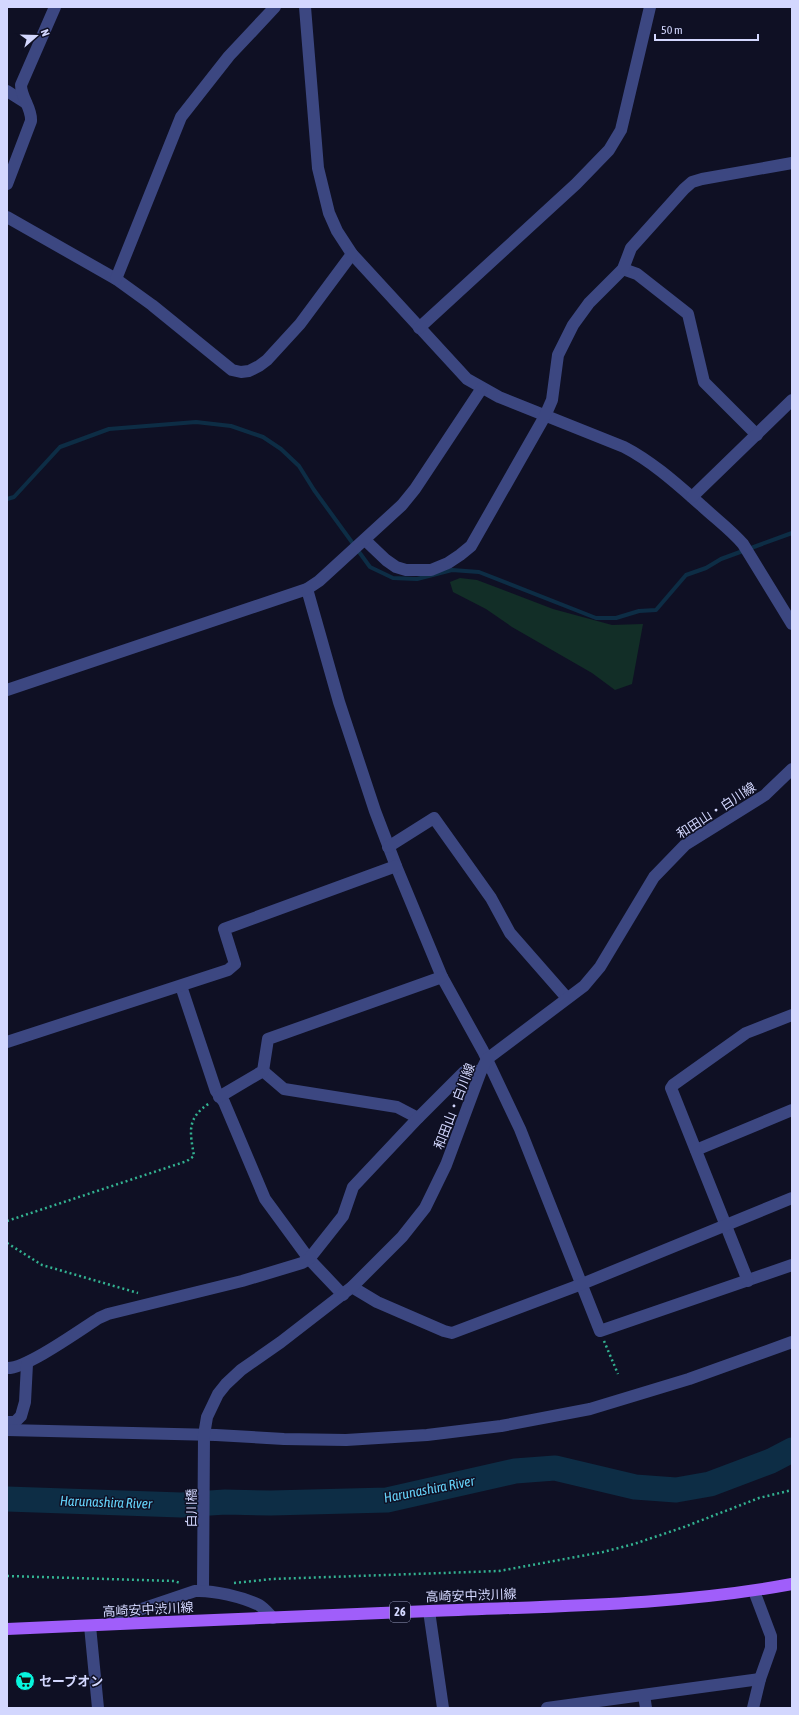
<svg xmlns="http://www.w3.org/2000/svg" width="799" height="1715" viewBox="0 0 799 1715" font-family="'Asap Condensed','Noto Sans JP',sans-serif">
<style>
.green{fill:#122e27}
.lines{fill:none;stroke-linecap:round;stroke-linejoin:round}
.stream{stroke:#0d2d45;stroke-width:4}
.river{stroke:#0d2d45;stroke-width:25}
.path{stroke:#33b291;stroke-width:2.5;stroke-dasharray:2 3;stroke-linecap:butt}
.minor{stroke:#3c4781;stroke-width:12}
.major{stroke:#a05efa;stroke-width:12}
.labels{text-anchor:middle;stroke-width:3;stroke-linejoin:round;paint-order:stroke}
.shield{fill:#0f1024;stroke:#989bbd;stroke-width:1}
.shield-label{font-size:12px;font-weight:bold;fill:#d3d7fe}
.street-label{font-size:13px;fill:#d3d7fe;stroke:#0f1024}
.poi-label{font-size:13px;font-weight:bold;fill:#d3d7fe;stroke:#0f1024;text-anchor:start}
.water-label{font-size:14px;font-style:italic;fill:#65d3fa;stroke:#0f1024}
</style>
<rect width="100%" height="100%" fill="#0f1024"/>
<path class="green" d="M460 578 477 580 553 609 612 625 643 624 632 684 615 690 592 673 512 627 486 609 453 592 450 582Z"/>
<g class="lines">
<path class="stream" d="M7 499 14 497 60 447 109 429 196 422 231 426 263 437 281 449 299 466 314 490 370 567 393 578 417 579 452 570 479 572 596 618H616L639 611 656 610 686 575 706 568 721 559 792 533"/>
<path class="river" d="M7 1499 181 1505 225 1502 271 1503 387 1500 515 1471 555 1468 635 1487 676 1490 710 1484 771 1461 792 1450"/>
<g class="path">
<path d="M7 1221 187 1161 194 1156C190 1132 186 1118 210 1103"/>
<path d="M7 1243 42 1265 138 1293"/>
<path d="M604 1341 618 1374"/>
<path d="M7 1576 174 1581 180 1583"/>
<path d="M234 1583 272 1579 499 1571 603 1552 634 1544 684 1527 759 1498 792 1490"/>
</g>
<g class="minor">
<path d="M305 7 318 168 329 213 337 231 352 254 467 379 499 397 624 447C653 462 678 485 702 506 716 519 731 530 743 544L792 624"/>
<path d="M7 91 26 103"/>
<path d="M7 184 31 121C32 108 21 98 21 85L55 7"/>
<path d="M7 217 116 279 152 305 232 370 241 372 249 371 259 366 267 360 300 324 352 254"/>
<path d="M623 269 637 274 688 314 704 382 757 435"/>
<path d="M116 279 181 117 229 56 275 7"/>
<path d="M419 328 576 184 609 150 621 130 650 7"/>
<path d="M692 497 792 400"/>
<path d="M365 540 386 560 396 567 406 570H431L448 563 460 555 471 546 545 416 552 400 558 355 573 325 589 303 623 269 631 248 684 189 692 182 702 179 792 163"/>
<path d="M307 589 339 702 375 811 396 866 442 977 483 1051 520 1129 600 1331 792 1265"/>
<path d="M7 690 307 589 319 581 402 505 415 489 482 388"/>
<path d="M388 847 434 818 491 898 510 933 567 998"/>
<path d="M181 986 216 1091 224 1102 265 1199 309 1259 343 1295"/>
<path d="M7 1042 228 970 235 964 224 929 396 866"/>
<path d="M263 1071 284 1089 397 1107 418 1118"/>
<path d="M219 1097 263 1071 268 1039 442 977"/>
<path d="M696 1150 792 1110"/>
<path d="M748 1281 671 1088 673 1085 746 1033 792 1015"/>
<path d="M352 1287 377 1302 444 1331 452 1333 582 1284 792 1198"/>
<path d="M7 1368C26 1369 80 1330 99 1318L108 1314 242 1281 302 1263 309 1259 343 1216 353 1187 418 1118 464 1072 481 1071"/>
<path d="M7 1422H15L21 1416 25 1402 27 1364"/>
<path d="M7 1430 216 1435 284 1439 346 1440 427 1435 501 1426 590 1409 689 1379 792 1342"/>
<path d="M203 1591 204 1435 207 1417 218 1394 226 1384 241 1370 281 1342 352 1287 402 1237 425 1208 446 1165 481 1071 487 1059 584 986 600 967 654 877 685 845 765 795 792 769"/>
<path d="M429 1611 443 1708"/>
<path d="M110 1624 130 1613 195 1591C214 1590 242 1597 259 1605 264 1608 269 1614 273 1618"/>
<path d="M90 1626 98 1708"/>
<path d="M644 1695 646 1708"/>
<path d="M547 1708 760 1679"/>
<path d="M753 1708 760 1679 771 1648V1636L754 1591"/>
</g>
<path class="major" d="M7 1629C148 1623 289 1616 430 1611 550 1606 673 1606 792 1584"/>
</g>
<defs>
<symbol id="supermarket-disc" viewBox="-11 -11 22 22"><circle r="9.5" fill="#08f5dd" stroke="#0f1024"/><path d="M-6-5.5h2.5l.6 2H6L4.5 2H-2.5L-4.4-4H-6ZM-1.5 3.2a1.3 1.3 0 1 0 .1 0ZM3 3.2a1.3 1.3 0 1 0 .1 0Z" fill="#111"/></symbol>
</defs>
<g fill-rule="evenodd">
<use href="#supermarket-disc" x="14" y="1670" width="22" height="22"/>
</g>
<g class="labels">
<rect class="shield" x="390" y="1602" width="20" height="20" rx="3"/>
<g class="shield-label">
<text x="400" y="1616">26</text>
</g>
<g class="street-label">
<text transform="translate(716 810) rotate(-33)" y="5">和田山・白川線</text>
<text transform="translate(454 1106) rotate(-69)" y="5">和田山・白川線</text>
<text transform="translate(191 1508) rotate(-90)" y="5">白川橋</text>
<text transform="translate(471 1595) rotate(-2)" y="5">高崎安中渋川線</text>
<text transform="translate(148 1609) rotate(-3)" y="5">高崎安中渋川線</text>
</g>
<g class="poi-label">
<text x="39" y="1686">セーブオン</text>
</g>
<g class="water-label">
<text transform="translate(429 1489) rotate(-11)" y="5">Harunashira River</text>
<text transform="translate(106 1502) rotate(2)" y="5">Harunashira River</text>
</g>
</g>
<rect width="799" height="1715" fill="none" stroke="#d3d7fe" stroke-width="16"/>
<g transform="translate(36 36) rotate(70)" stroke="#0f1024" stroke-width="3" paint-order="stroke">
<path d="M0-3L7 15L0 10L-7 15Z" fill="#d3d7fe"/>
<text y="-6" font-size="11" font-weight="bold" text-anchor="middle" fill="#d3d7fe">N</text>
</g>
<path d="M655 34v6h103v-6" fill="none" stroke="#d3d7fe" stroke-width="2"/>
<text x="661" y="34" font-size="12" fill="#d3d7fe" stroke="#0f1024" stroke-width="3" paint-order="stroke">50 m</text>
</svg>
